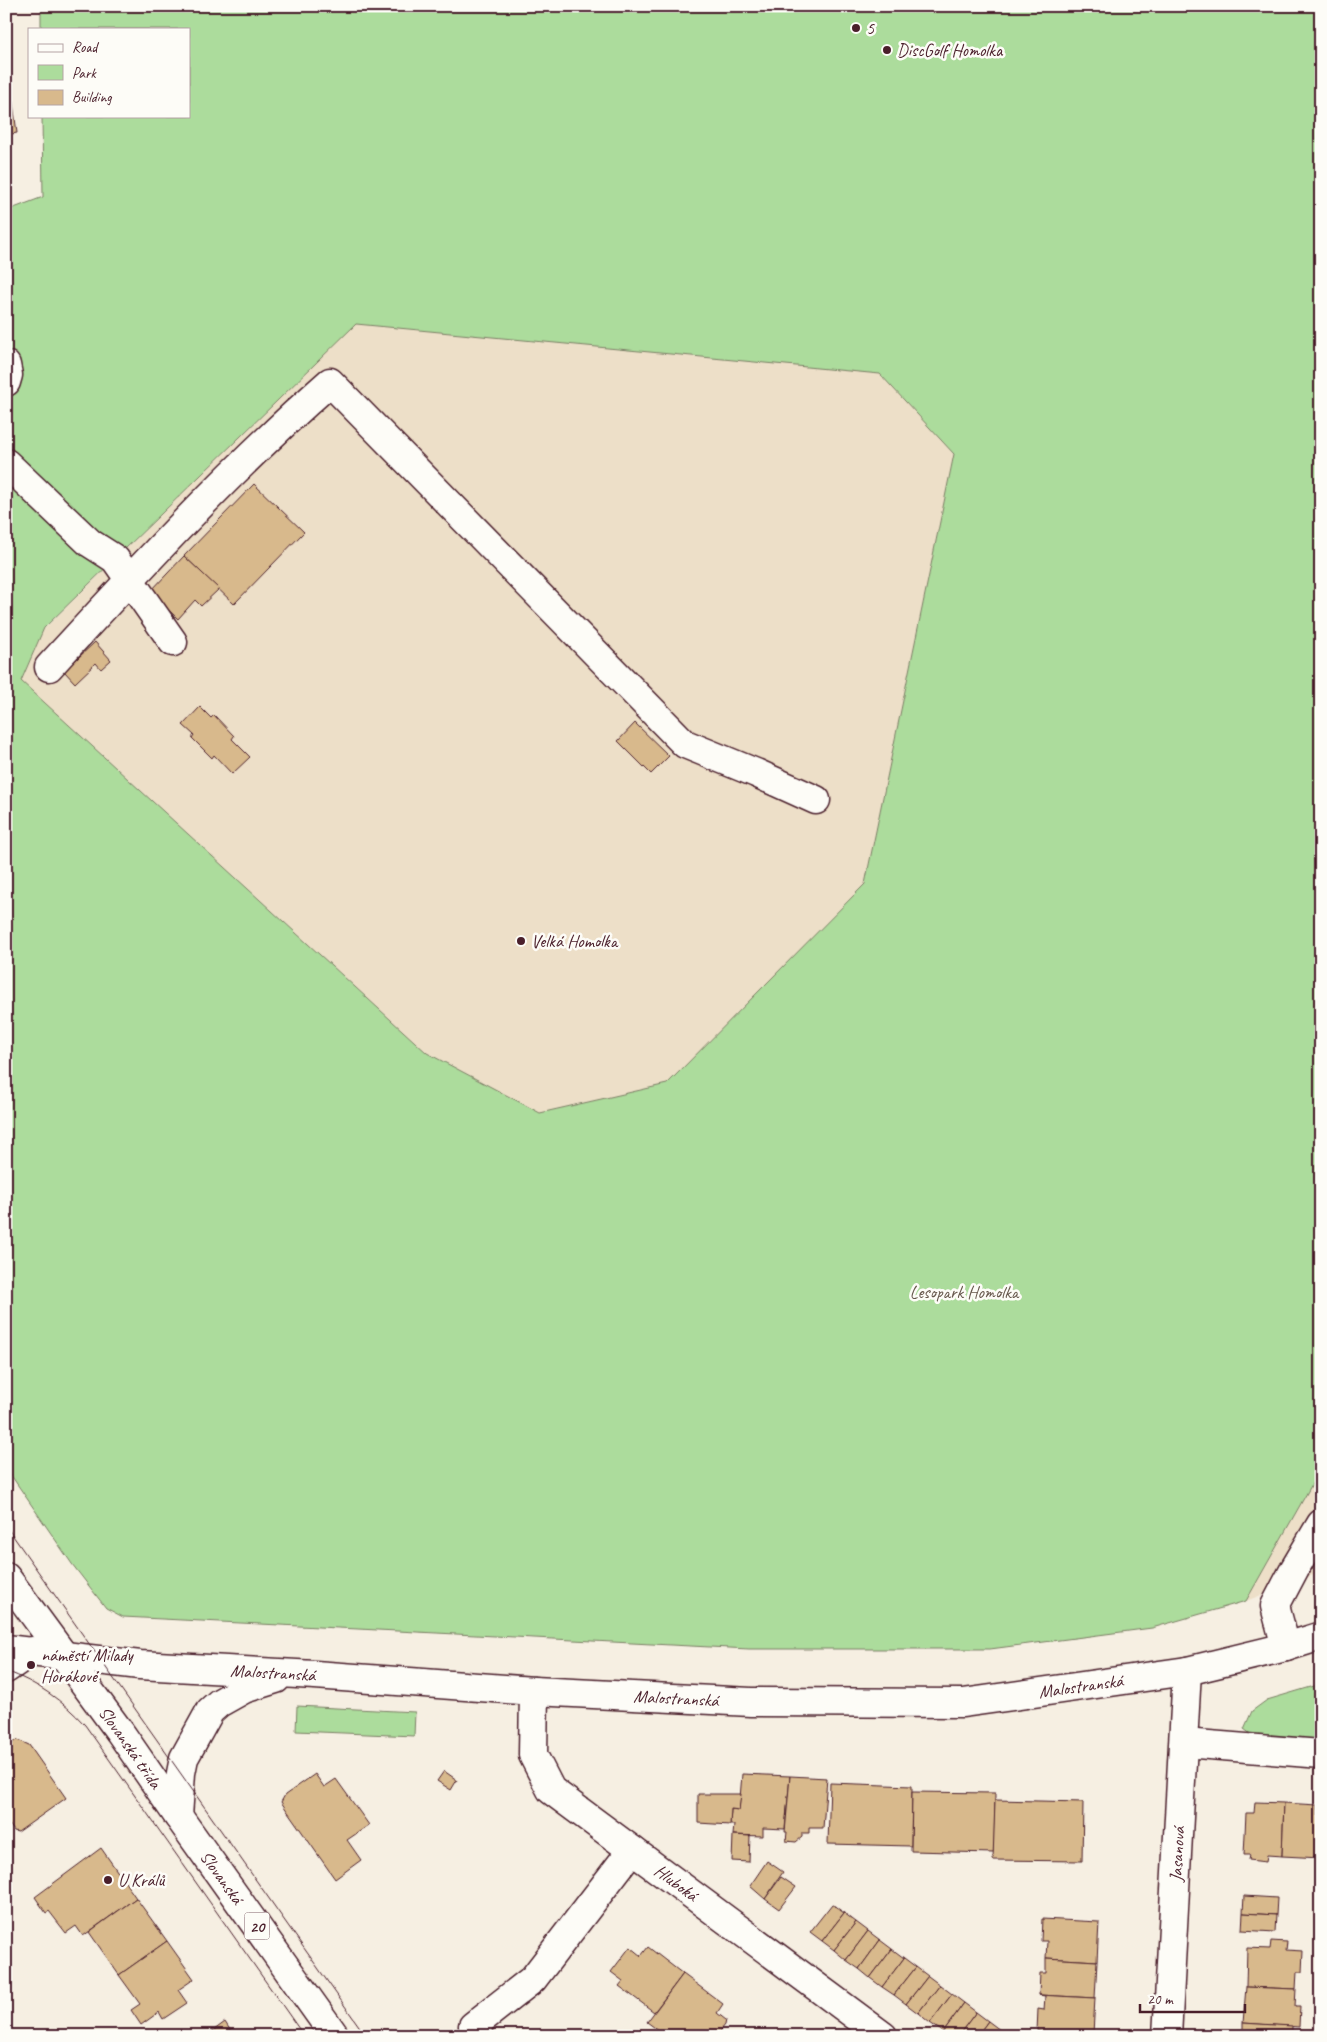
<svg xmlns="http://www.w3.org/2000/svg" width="1327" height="2042" viewBox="0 0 1327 2042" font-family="Caveat,sans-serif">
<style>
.built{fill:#eddfc8}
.green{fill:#acdc9c;stroke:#7b7e64;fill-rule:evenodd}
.building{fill:#d8b98c;stroke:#4a1f2b}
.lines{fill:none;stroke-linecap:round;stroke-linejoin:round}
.minor-casing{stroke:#4a1f2b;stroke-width:31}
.major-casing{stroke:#4a1f2b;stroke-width:31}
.minor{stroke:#fdfcf7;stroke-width:28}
.major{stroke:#fdfcf7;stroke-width:28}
.tram{stroke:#4a1f2b;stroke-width:1}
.poi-dot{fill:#4a1f2b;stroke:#fdfcf7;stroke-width:2}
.labels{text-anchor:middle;stroke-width:5;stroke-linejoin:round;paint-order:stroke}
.shield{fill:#fdfcf7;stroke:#806168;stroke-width:1}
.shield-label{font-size:16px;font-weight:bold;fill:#4a1f2b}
.poi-label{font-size:18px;fill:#4a1f2b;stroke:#fdfcf7;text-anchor:start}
.park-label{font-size:18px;fill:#67584d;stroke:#fdfcf7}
.street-label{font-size:18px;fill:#4a1f2b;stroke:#fdfcf7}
</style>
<rect width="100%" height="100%" fill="#f6efe2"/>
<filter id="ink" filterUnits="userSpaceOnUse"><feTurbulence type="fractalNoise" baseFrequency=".02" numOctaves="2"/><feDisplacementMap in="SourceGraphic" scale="10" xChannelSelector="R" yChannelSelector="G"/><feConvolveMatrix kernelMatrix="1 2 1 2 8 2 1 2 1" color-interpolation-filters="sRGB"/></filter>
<g filter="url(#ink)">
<g class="built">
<path d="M356 324 880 374 954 454 865 884 668 1084 540 1113 427 1053 21 681 44 629Z"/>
<path d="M1321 1468V1572L1246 1601Z"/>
</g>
<g class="green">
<path d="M41 6H1321V1468L1246 1601 1152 1628 990 1649H749L123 1617 106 1608 72 1564 6 1468V211L43 197 42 116H189V29H41ZM356 324 880 374 954 454 865 884 667 1084 540 1113 427 1053 21 681 44 628Z"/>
<path d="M1321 1684V1744L1252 1735 1244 1729 1252 1711 1267 1700Z"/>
<path d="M297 1706 415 1712 414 1736 296 1731Z"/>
</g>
<g class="building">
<path d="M6 81H10L17 133 6 135Z"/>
<path d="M254 484 304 532 234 604 184 556Z"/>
<path d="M184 556 219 589 201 606 195 600 178 619 150 592Z"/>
<path d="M95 642 111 660 101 669 96 663 75 683 64 671Z"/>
<path d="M200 707 211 718 214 715 234 736 232 739 250 757 232 774 214 755 212 758 192 738 194 735 183 725Z"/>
<path d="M635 723 669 756 651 774 618 741Z"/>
<path d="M18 1740 29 1745 66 1798 18 1832 14 1831 9 1824 6 1826V1745Z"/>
<path d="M444 1771 457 1780 451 1790 437 1781Z"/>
<path d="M315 1774 324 1787 336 1779 369 1825 347 1840 361 1860 335 1879 281 1802 285 1795Z"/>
<path d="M742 1774 790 1776 785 1829 763 1828V1836L733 1835 734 1825H730L731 1809 739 1810Z"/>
<path d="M790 1776 827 1778 823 1828H809V1833H802V1837L796 1842 786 1841 787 1832H785Z"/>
<path d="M830 1783 912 1786 911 1846 828 1844Z"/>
<path d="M912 1792 995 1793 994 1853 911 1851Z"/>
<path d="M698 1794H741L739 1810 731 1809 730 1825 698 1823Z"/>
<path d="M995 1800 1083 1802 1082 1861 993 1860Z"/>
<path d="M1255 1802 1284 1803 1282 1856 1267 1855 1266 1862 1249 1860 1250 1855H1244L1246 1813H1254Z"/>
<path d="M1284 1803 1317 1805V1816L1321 1817V1858L1282 1856Z"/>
<path d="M733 1835 750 1836 749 1862 732 1861Z"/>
<path d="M101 1848 136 1898 83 1936 76 1926 66 1933 49 1911 46 1913 35 1897Z"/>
<path d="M767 1861 783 1872 765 1899 750 1886Z"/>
<path d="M781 1877 796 1887 779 1909 765 1899Z"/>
<path d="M1244 1896 1277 1898 1276 1915 1243 1913Z"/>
<path d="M136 1898 167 1941 119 1975 89 1932Z"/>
<path d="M832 1904 844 1913 822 1941 810 1932Z"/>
<path d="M844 1913 856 1922 834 1950 822 1941Z"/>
<path d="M1243 1913 1276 1915 1275 1932 1242 1930Z"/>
<path d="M1042 1919 1099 1922 1097 1961 1046 1958 1047 1941H1041Z"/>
<path d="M856 1922 868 1931 846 1960 834 1950Z"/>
<path d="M868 1931 880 1940 859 1969 846 1960Z"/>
<path d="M880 1940 892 1949 870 1978 859 1969Z"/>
<path d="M167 1941 194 1979 178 1990 187 2003 163 2019 159 2012 141 2025 131 2010 140 2004 119 1975Z"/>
<path d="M1271 1941 1287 1942 1286 1950 1303 1951 1302 1972H1297L1296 1989 1246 1987 1247 1948 1270 1949Z"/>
<path d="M630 1947 641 1956 648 1947 683 1974 654 2012 619 1986 623 1981 611 1972Z"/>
<path d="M892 1949 904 1958 882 1987 870 1978Z"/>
<path d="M904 1958 916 1967 894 1995 882 1987Z"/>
<path d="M1046 1958 1097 1961 1095 1998 1039 1995 1040 1973H1046Z"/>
<path d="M916 1967 928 1976 906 2004 894 1995Z"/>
<path d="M683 1974 723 2004 717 2013 726 2020 725 2025 718 2034 666 2036 647 2022Z"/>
<path d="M928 1976 940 1985 918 2013 906 2004Z"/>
<path d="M940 1985 952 1994 930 2023 918 2013Z"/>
<path d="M1246 1987 1296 1989 1295 2006H1300L1299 2027 1243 2023Z"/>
<path d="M952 1994 964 2003 943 2032 930 2023Z"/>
<path d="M1039 1995 1095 1998 1093 2034 1037 2031 1038 2009 1044 2010 1045 1996Z"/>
<path d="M964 2003 976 2012 958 2036H948L943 2032Z"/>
<path d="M976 2012 988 2021 977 2036H958Z"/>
<path d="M988 2021 1000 2030 996 2036H977Z"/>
<path d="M225 2022 234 2036H206Z"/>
<path d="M1243 2023 1292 2026V2036H1243Z"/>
<path d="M1037 2031 1093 2034 1092 2036H1042L1043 2032Z"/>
</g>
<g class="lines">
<defs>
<g id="minor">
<path d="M6 365 8 375 6 382"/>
<path d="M6 463 90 543 115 559 173 642"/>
<path d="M49 667C139 569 230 470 330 382L685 744 756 773 816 800"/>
<path d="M1286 1647 1275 1606 1295 1568 1321 1524"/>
<path d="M6 1669 32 1651"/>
<path id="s1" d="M534 1691 533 1755 551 1790 883 2036"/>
<path d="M1184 1743 1321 1754"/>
<path d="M479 2036 473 2026 533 1979 632 1850"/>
<path id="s2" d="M1167 2036 1187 1671"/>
</g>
<g id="major">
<path id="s3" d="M6 1577 120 1732 178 1816 335 2036"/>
<path id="s4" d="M6 1649 140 1665 315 1675 534 1691 751 1702 963 1703 1187 1671 1286 1647 1321 1636"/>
<path d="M178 1816 181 1773 184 1758 210 1711 219 1703 244 1689 276 1679"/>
</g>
</defs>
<use href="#minor" class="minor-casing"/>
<use href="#major" class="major-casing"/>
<use href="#minor" class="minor"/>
<use href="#major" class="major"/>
<g class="tram">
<path d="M6 1526 366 2036"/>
<path d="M6 1671C38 1683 62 1700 85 1725L304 2036"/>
</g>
</g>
</g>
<g class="poi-dot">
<circle cx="856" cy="28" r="5"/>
<circle cx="887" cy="50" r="5"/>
<circle cx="521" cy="941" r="5"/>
<circle cx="31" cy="1665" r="5"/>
<circle cx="108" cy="1880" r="5"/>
</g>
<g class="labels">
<rect class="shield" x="244.5" y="1912.5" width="25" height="27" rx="4"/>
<g class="shield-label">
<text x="257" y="1932">20</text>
</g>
<g class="poi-label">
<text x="866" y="34">5</text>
<text x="897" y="56">DiscGolf Homolka</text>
<text x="531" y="947">Velká Homolka</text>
<text x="41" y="1661">náměstí Milady<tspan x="41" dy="21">Horákové</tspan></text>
<text x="118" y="1886">U Králů</text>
</g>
<g class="park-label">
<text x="964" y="1298">Lesopark Homolka</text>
</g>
<g class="street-label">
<text dy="6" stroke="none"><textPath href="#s4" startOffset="268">Malostranská</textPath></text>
<text dy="6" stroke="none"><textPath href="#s4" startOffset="1078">Malostranská</textPath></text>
<text dy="6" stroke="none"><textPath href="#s4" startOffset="672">Malostranská</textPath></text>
<text dy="6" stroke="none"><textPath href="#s3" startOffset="211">Slovanská třída</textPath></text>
<text dy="6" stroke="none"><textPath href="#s2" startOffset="182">Jasanová</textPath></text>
<text dy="6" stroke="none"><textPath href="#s3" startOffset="370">Slovanská</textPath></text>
<text dy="6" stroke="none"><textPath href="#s1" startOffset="259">Hluboká</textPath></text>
</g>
</g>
<rect width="1327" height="2042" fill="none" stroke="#fdfcf7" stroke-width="25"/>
<rect x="12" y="12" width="1302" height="2017" fill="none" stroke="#4a1f2b" stroke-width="2" filter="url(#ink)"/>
<rect x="28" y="28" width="162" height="90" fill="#fdfcf7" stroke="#b5a4a5"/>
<rect x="38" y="44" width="25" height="8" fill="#fdfcf7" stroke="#b5a4a5"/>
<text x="72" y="52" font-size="15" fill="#4a1f2b">Road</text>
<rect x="38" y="65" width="25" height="15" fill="#acdc9c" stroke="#b5a4a5"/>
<text x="72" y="78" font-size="15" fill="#4a1f2b">Park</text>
<rect x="38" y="90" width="25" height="15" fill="#d8b98c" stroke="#b5a4a5"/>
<text x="72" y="102" font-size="15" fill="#4a1f2b">Building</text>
<path d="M1140 2004v8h105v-8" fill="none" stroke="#4a1f2b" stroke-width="2.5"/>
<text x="1147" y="2004" font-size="15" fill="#4a1f2b" stroke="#fdfcf7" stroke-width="4" paint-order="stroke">20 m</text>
</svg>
